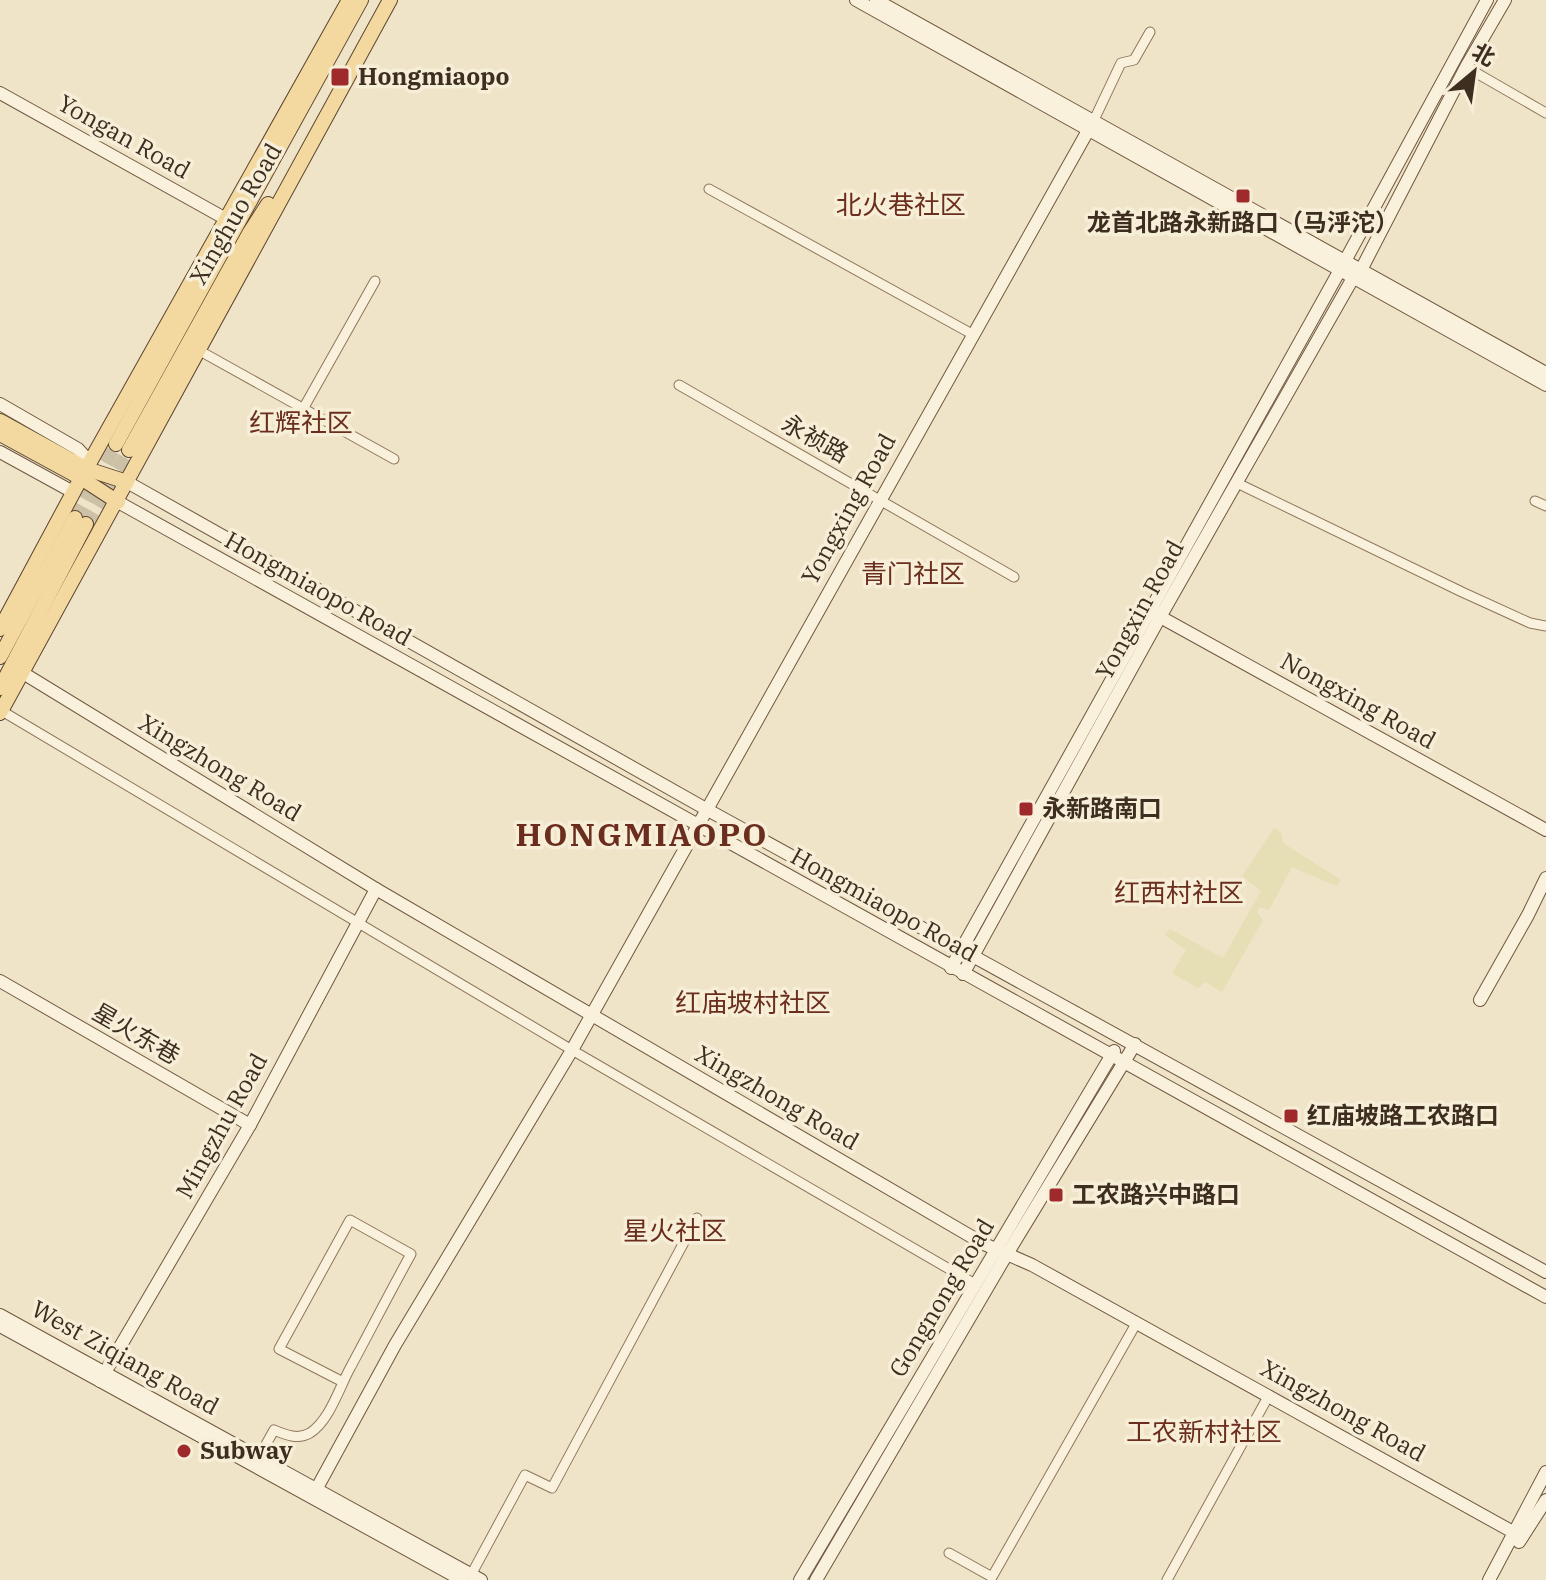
<svg xmlns="http://www.w3.org/2000/svg" width="1546" height="1580" viewBox="0 0 1546 1580" font-family="'IBM Plex Serif','Noto Sans SC',serif">
<style>
.farmland{fill:#e6deb5}
.lines{fill:none;stroke-linecap:round;stroke-linejoin:round}
.primary-tunnel{stroke:#ccc0a6;stroke-width:14;stroke-dasharray:14 7;stroke-linecap:butt}
.street-casing{stroke:#8d765c;stroke-width:11}
.secondary-casing{stroke:#6f573f;stroke-width:14}
.primary-casing{stroke:#5b4430;stroke-width:16}
.street{stroke:#faf1dc;stroke-width:9}
.secondary{stroke:#faf1dc;stroke-width:12}
.primary{stroke:#f3d9a0;stroke-width:14}
.poi-dot{fill:#9e2a2b;stroke:#f7eed8;stroke-width:3}
.labels{text-anchor:middle;stroke-width:7;stroke-linejoin:round;paint-order:stroke}
.poi-label{font-size:24px;font-weight:bold;fill:#3d2e20;stroke:#f7eed8;text-anchor:start}
.street-label{font-size:24px;fill:#3d2e20;stroke:#f7eed8}
.neighbourhood-label{font-size:26px;fill:#6b2e1e;stroke:#f7eed8}
.district-label{font-size:32px;font-weight:bold;letter-spacing:2px;fill:#6b2e1e;stroke:#f7eed8}
</style>
<rect width="100%" height="100%" fill="#f0e4c8"/>
<path class="farmland" d="M1274 828 1281 832 1283 843 1341 880 1336 886 1292 867 1269 910 1260 907 1257 912 1263 920 1222 992 1205 982 1198 988 1172 973 1186 950 1165 935 1170 929 1223 958 1261 891 1242 876Z"/>
<g class="lines">
<g class="primary-tunnel">
<path d="M75 518 116 444"/>
<path d="M86 524 129 450"/>
</g>
<defs>
<g id="street">
<path d="M1466 67 1546 113"/>
<path d="M1094 120 1121 63 1134 60 1150 32"/>
<path d="M709 189 972 334"/>
<path d="M200 351 394 459"/>
<path d="M679 385 1014 577"/>
<path d="M303 409 375 281"/>
<path d="M1237 483 1462 592 1530 623 1546 626"/>
<path d="M1535 501 1546 506"/>
<path d="M1 713 2 711 572 1050 975 1284"/>
<path d="M259 1457 274 1430C286 1435 298 1440 310 1433 329 1421 339 1389 349 1370 370 1331 390 1292 411 1254L350 1220 279 1349 343 1382"/>
<path d="M949 1553 992 1577 1137 1322"/>
<path d="M471 1575 525 1475 552 1488 697 1218"/>
<path d="M1167 1580 1269 1395"/>
</g>
<g id="secondary">
<path d="M856 0 1546 385"/>
<path d="M876 0 1546 373"/>
<path d="M0 93 226 219"/>
<path d="M0 404 78 449 87 459V469"/>
<path d="M0 452 73 492"/>
<path d="M127 482 706 809 1546 1272"/>
<path d="M118 502 1546 1297"/>
<path d="M1155 614 1546 830"/>
<path d="M23 673 376 889 984 1244 1032 1265 1522 1537"/>
<path d="M951 968 1345 261 1487 0"/>
<path d="M963 974 1160 617 1353 278 1361 270 1466 67 1505 0"/>
<path d="M0 981 250 1125"/>
<path d="M1480 1000 1528 915 1546 878"/>
<path d="M0 1315 481 1580"/>
<path d="M0 1326 462 1580"/>
<path d="M100 1381 250 1125 376 889"/>
<path d="M317 1488 395 1345 572 1050 1094 120"/>
<path d="M1519 1542 1546 1500"/>
<path d="M800 1580 1114 1051"/>
<path d="M816 1580 1007 1254 1135 1044"/>
<path d="M1489 1580 1546 1472"/>
</g>
<g id="primary">
<path d="M0 421 87 469 127 482"/>
<path d="M0 434 81 478 118 502"/>
<path d="M116 444 361 0"/>
<path d="M129 450 250 232 268 204"/>
<path d="M0 629 81 478 349 0"/>
<path d="M0 657 75 518"/>
<path d="M0 688 86 524"/>
<path d="M0 713 390 0"/>
</g>
</defs>
<use href="#street" class="street-casing"/>
<use href="#secondary" class="secondary-casing"/>
<use href="#primary" class="primary-casing"/>
<use href="#street" class="street"/>
<use href="#secondary" class="secondary"/>
<use href="#primary" class="primary"/>
</g>
<g class="poi-dot">
<rect x="330" y="67" width="20" height="20" rx="4"/>
<rect x="1235" y="188" width="16" height="16" rx="4"/>
<rect x="1018" y="801" width="16" height="16" rx="4"/>
<rect x="1283" y="1108" width="16" height="16" rx="4"/>
<rect x="1048" y="1187" width="16" height="16" rx="4"/>
<circle cx="184" cy="1451" r="8"/>
</g>
<g class="labels">
<g class="poi-label">
<text x="358" y="85">Hongmiaopo</text>
<text x="1243" y="231" text-anchor="middle">龙首北路永新路口（马泘沱）</text>
<text x="1042" y="817">永新路南口</text>
<text x="1307" y="1124">红庙坡路工农路口</text>
<text x="1072" y="1203">工农路兴中路口</text>
<text x="200" y="1459">Subway</text>
</g>
<g class="street-label">
<text transform="translate(124 137) rotate(29)" y="8">Yongan Road</text>
<text transform="translate(236 214) rotate(-60)" y="8">Xinghuo Road</text>
<text transform="translate(815 439) rotate(29)" y="8">永祯路</text>
<text transform="translate(849 509) rotate(-61)" y="8">Yongxing Road</text>
<text transform="translate(318 589) rotate(29)" y="8">Hongmiaopo Road</text>
<text transform="translate(1140 610) rotate(-61)" y="8">Yongxin Road</text>
<text transform="translate(1358 701) rotate(29)" y="8">Nongxing Road</text>
<text transform="translate(220 768) rotate(31)" y="8">Xingzhong Road</text>
<text transform="translate(884 905) rotate(29)" y="8">Hongmiaopo Road</text>
<text transform="translate(136 1034) rotate(30)" y="8">星火东巷</text>
<text transform="translate(777 1098) rotate(30)" y="8">Xingzhong Road</text>
<text transform="translate(222 1126) rotate(-61)" y="8">Mingzhu Road</text>
<text transform="translate(942 1298) rotate(-59)" y="8">Gongnong Road</text>
<text transform="translate(125 1358) rotate(29)" y="8">West Ziqiang Road</text>
<text transform="translate(1343 1411) rotate(29)" y="8">Xingzhong Road</text>
</g>
<g class="neighbourhood-label">
<text x="901" y="214">北火巷社区</text>
<text x="301" y="432">红辉社区</text>
<text x="913" y="583">青门社区</text>
<text x="1179" y="902">红西村社区</text>
<text x="753" y="1012">红庙坡村社区</text>
<text x="675" y="1240">星火社区</text>
<text x="1204" y="1441">工农新村社区</text>
</g>
<g class="district-label">
<text x="642" y="846">HONGMIAOPO</text>
</g>
</g>
<g transform="translate(1474 72) rotate(29)" stroke="#f7eed8" stroke-width="6" paint-order="stroke">
<path d="M0-6L14 30L0 20L-14 30Z" fill="#3d2e20"/>
<text y="-12" font-size="22" font-weight="bold" text-anchor="middle" fill="#3d2e20">北</text>
</g>
</svg>
